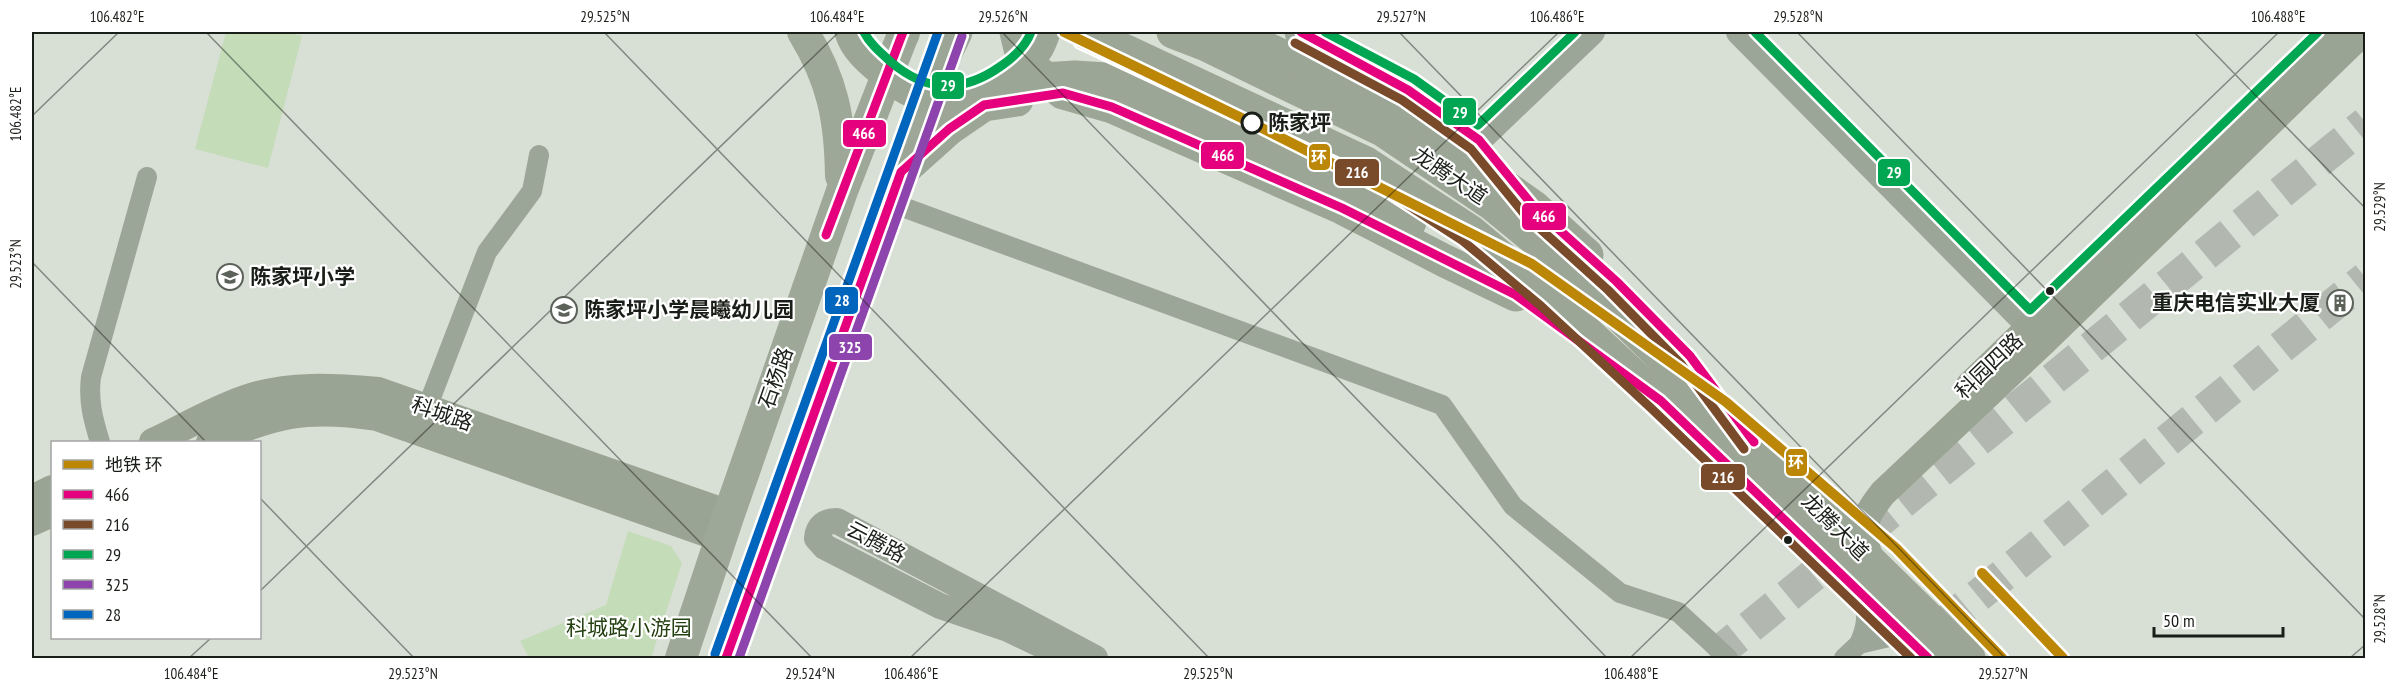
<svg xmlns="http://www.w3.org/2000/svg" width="2397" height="690" viewBox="0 0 2397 690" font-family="'PT Sans Narrow','Noto Sans SC',sans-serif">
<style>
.green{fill:#c4dcb8}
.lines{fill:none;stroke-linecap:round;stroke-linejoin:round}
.trunk-tunnel{stroke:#b2b8af;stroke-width:33;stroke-dasharray:33 16;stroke-linecap:butt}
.minor{stroke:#9ca698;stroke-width:20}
.tertiary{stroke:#9ca698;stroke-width:26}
.secondary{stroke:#9aa494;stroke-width:28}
.primary{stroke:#9ea899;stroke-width:32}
.trunk{stroke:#9ca696;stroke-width:33}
.trunk-bridge{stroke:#9ca696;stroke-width:33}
.bus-1-casing{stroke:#fff;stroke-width:14}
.bus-2-casing{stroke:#fff;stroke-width:14}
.bus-3-casing{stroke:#fff;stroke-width:14}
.bus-4-casing{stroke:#fff;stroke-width:14}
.bus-5-casing{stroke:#fff;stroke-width:14}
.bus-1{stroke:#e5007d;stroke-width:9}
.bus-2{stroke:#7a4b2a;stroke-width:9}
.bus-3{stroke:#00a651;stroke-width:9}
.bus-4{stroke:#8e44ad;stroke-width:9}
.bus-5{stroke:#0065bd;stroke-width:9}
.metro-1-casing{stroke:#fff;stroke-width:15}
.metro-1{stroke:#bc8606;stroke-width:10}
.ticks{fill:none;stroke:#1a1e18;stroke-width:1.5;stroke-opacity:0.45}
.stop-dot{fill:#fff;stroke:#1a1e18;stroke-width:3}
.bus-dot{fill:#1a1e18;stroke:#fff;stroke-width:2}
.labels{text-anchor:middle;stroke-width:4.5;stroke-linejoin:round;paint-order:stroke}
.stop-label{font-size:21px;font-weight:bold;fill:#1a1e18;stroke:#fff;text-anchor:start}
.street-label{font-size:21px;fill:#1a1e18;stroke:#fff}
.poi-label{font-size:21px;font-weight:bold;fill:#1a1e18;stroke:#fff;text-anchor:start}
.park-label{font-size:21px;fill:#254112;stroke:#fff}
.line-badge{stroke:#fff;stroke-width:2}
.badge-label{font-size:16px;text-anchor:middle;font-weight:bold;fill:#fff}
.neatline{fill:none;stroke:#1a1e18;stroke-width:2}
.ticks-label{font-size:15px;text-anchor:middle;fill:#1a1e18}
</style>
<rect width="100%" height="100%" fill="#d8dfd5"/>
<g class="green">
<path d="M226 32H287L302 36 268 168 195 149Z"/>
<path d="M628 531 671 546 682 563 651 658H529L520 641 606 605Z"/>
</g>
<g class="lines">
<g class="trunk-tunnel">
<path d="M1712 658 2366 123"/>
<path d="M1902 658 2366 278"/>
</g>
<g class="minor">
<path d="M889 202 1442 405 1513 506 1620 593 1678 612 1728 658"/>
<path d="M427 408 487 252 532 191 539 155"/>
<path d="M100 442C93 419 88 401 91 377L147 177"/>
<path d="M1863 597C1868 615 1867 627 1859 644L1889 637 1908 639"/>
<path d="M1844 658 1859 644"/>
</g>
<g class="tertiary">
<path d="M1739 32 2044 341"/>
<path d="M1479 140 1592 32"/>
<path d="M1069 658 1008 629 940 606 825 547 817 538C818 526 825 521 837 521L1095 658"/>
</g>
<g class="secondary">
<path d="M1970 385 2335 32"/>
<path d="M153 442C183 428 213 410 245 399 288 384 333 387 378 391L729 514"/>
<path d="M210 442C274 414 306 406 377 417L721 538"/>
<path d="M32 499 52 489"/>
<path d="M32 522 52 513"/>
<path d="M1872 563C1858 532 1862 519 1883 493L2044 341 2363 32"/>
</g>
<g class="primary">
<path d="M803 32C833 81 840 119 841 176"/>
<path d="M681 658 729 514 842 191 904 32"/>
<path d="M726 658 937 72"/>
</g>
<g class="trunk">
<path d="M1016 32 1021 53 1032 67 1063 93 1112 107 1342 208 1445 261 1516 295"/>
<path d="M1085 32 1366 163 1470 231 1549 297 1661 401 1928 658"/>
<path d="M1173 32 1204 44 1384 131 1492 204 1577 274 1969 658"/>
<path d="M1232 32 1397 110 1534 207 1587 255"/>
<path d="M1301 32 1408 90 1443 114"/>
<path d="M903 34V32"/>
<path d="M939 67 956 32"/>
<path d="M901 172 949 129 984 105 1017 100"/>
</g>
<g class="trunk-bridge">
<path d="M851 32C856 48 869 59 882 70 896 83 914 95 934 98 970 103 1016 77 1037 48 1040 44 1042 37 1044 32"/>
<path d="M970 95 1042 79 1075 77 1121 80 1353 187 1410 222"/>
</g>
<defs>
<g id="bus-1">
<path d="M1301 32 1408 90 1479 140 1534 207 1616 281 1690 356 1754 442"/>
<path d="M826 235 903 32"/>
<path d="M726 658 901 172 949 129 984 105 1063 93 1112 107 1342 208 1516 295 1661 401 1928 658"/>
</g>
<g id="bus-2">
<path d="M1080 43 1360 174 1463 241 1541 306 1653 410 1911 658"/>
<path d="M1295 43 1402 100 1471 149 1525 215 1608 290 1681 364 1744 449"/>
</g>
<g id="bus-3">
<path d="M864 32C870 44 881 53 891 62 927 93 963 93 1001 66 1014 57 1026 46 1031 32"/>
<path d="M1325 32 1414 79 1478 125 1575 32"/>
<path d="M1755 32 2030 310 2318 32"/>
</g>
<path id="bus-4" d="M739 658 962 36"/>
<path id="bus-5" d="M715 654 938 32"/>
</defs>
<use href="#bus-1" class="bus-1-casing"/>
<use href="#bus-2" class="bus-2-casing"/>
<use href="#bus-3" class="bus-3-casing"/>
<use href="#bus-4" class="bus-4-casing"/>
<use href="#bus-5" class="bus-5-casing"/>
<use href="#bus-1" class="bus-1"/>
<use href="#bus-2" class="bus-2"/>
<use href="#bus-3" class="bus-3"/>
<use href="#bus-4" class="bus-4"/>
<use href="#bus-5" class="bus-5"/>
<defs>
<g id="metro-1">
<path d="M1064 32 1254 124 1532 264 1726 402 1896 548 2002 658"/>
<path d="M1982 573 2063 658"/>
</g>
</defs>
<use href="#metro-1" class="metro-1-casing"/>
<use href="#metro-1" class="metro-1"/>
</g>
<path class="ticks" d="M206 32 812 658M604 32 1209 658M1002 32 1607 658M1399 32 2005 658M1797 32 2366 620M2194 32 2366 209M32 116 119 32M32 262 206 442M260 498 414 658M260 591 839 32M189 658 211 638M910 658 1559 32M1630 658 2279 32M2350 658 2366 644"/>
<defs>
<symbol id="school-ring" viewBox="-11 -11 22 22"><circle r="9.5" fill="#fff" stroke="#5c625a" stroke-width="1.5"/><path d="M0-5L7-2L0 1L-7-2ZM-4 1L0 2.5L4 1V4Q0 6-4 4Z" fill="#5c625a"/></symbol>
<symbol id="building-ring" viewBox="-11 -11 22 22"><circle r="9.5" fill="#fff" stroke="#5c625a" stroke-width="1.5"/><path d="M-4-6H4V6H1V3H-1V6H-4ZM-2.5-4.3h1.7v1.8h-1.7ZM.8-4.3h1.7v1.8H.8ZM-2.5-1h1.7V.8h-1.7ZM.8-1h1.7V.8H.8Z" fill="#5c625a"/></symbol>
</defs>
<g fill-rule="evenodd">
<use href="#school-ring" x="215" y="262" width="30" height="30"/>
<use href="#building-ring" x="2325" y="288" width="30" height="30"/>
<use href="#school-ring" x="549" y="295" width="30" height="30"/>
</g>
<circle class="stop-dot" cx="1252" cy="123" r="10"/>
<g class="bus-dot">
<circle cx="2050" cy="291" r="5"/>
<circle cx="1788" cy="540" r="5"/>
</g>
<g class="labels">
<g class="stop-label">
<text x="1268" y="130">陈家坪</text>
</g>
<g class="street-label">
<text transform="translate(1450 176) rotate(34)" y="7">龙腾大道</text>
<text transform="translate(1989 366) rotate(-44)" y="7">科园四路</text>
<text transform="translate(776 378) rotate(-71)" y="7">石杨路</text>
<text transform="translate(442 414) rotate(19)" y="7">科城路</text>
<text transform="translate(1835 527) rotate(45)" y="7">龙腾大道</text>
<text transform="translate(876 542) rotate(28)" y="7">云腾路</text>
</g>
<g class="poi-label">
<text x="250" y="284">陈家坪小学</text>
<text x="2320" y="310" text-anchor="end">重庆电信实业大厦</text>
<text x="584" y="317">陈家坪小学晨曦幼儿园</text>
</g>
<g class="park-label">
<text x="629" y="635">科城路小游园</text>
</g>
</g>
<g class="line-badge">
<rect x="931" y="71" width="34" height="29" rx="6" fill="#00a651"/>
<rect x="1442" y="97" width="35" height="29" rx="6" fill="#00a651"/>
<rect x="842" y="119" width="45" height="29" rx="6" fill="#e5007d"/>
<rect x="1200" y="141" width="45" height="29" rx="6" fill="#e5007d"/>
<rect x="1308" y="143" width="23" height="28" rx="6" fill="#bc8606"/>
<rect x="1877" y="158" width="34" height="29" rx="6" fill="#00a651"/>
<rect x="1334" y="158" width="46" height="29" rx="6" fill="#7a4b2a"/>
<rect x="1521" y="202" width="46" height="29" rx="6" fill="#e5007d"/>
<rect x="824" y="286" width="35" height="29" rx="6" fill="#0065bd"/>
<rect x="828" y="333" width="45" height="28" rx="6" fill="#8e44ad"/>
<rect x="1785" y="448" width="23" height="29" rx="6" fill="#bc8606"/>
<rect x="1700" y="463" width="46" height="28" rx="6" fill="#7a4b2a"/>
</g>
<g class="badge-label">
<text x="948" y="91">29</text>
<text x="1460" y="118">29</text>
<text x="864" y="139">466</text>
<text x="1223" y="161">466</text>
<text x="1319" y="163">环</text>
<text x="1894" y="178">29</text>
<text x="1357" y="178">216</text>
<text x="1544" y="222">466</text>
<text x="842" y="306">28</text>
<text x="850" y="353">325</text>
<text x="1796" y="468">环</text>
<text x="1723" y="483">216</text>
</g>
<rect width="2397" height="690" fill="none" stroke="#ffffff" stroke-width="66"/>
<rect x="51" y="441" width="210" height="198" fill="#ffffff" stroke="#a3a5a3" stroke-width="1.5"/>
<rect x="63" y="460" width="30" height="9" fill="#bc8606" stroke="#a3a5a3" stroke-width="1.5"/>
<text x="105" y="471" font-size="18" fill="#1a1e18">地铁 环</text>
<rect x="63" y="490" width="30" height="9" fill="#e5007d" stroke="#a3a5a3" stroke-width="1.5"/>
<text x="105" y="501" font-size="18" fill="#1a1e18">466</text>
<rect x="63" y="520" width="30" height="9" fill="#7a4b2a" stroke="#a3a5a3" stroke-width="1.5"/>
<text x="105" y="531" font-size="18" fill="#1a1e18">216</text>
<rect x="63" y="550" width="30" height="9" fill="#00a651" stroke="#a3a5a3" stroke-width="1.5"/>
<text x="105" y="561" font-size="18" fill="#1a1e18">29</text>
<rect x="63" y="580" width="30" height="9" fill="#8e44ad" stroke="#a3a5a3" stroke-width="1.5"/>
<text x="105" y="591" font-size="18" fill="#1a1e18">325</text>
<rect x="63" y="610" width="30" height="9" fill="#0065bd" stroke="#a3a5a3" stroke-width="1.5"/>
<text x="105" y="621" font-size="18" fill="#1a1e18">28</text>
<path d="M2154 627v9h129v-9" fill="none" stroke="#1a1e18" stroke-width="3"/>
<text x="2163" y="627" font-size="18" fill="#1a1e18" stroke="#ffffff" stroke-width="4.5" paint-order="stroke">50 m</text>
<rect x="33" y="33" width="2331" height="624" class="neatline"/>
<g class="ticks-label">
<text x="117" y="22">106.482°E</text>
<text x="605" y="22">29.525°N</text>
<text x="837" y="22">106.484°E</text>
<text x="1003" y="22">29.526°N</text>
<text x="1401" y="22">29.527°N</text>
<text x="1557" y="22">106.486°E</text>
<text x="1798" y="22">29.528°N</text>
<text x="2278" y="22">106.488°E</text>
<text transform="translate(16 114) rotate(-90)" y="5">106.482°E</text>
<text transform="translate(2380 207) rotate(-90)" y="5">29.529°N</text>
<text transform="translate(16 264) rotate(-90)" y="5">29.523°N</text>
<text transform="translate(2380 619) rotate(-90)" y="5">29.528°N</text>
<text x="191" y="679">106.484°E</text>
<text x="413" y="679">29.523°N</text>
<text x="810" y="679">29.524°N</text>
<text x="911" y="679">106.486°E</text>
<text x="1208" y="679">29.525°N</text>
<text x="1631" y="679">106.488°E</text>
<text x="2003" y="679">29.527°N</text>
</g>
</svg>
